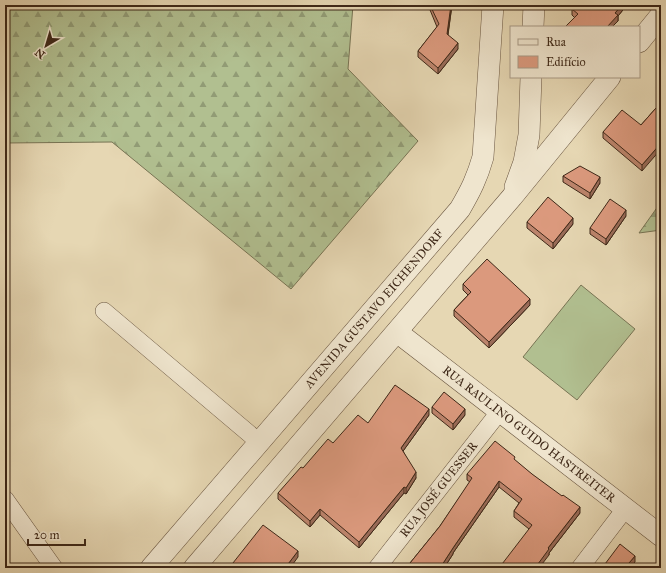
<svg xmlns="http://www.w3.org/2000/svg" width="666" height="573" viewBox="0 0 666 573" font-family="'IM FELL Great Primer',serif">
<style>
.forest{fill:url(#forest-firs);stroke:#787454}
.pitch{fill:#b1bf90;stroke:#787454}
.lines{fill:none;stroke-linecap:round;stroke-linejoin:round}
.minor-casing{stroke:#68543f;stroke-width:18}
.tertiary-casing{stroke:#68543f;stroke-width:22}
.minor{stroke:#efe5ce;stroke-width:17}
.tertiary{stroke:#efe5ce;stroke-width:21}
.wall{fill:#bc846c;stroke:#3e2818}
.shaded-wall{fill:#996b58;stroke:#3e2818}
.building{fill:#db997d;stroke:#3e2818}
.labels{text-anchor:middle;stroke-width:3;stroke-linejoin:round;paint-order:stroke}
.street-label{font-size:12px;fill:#3e2818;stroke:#efe5ce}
</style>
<defs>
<pattern id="forest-firs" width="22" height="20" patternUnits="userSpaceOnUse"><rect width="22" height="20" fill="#b1bf90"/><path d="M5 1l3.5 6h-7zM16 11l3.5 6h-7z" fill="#919b75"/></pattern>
</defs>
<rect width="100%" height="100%" fill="#e6d7b3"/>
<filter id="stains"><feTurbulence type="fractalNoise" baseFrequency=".005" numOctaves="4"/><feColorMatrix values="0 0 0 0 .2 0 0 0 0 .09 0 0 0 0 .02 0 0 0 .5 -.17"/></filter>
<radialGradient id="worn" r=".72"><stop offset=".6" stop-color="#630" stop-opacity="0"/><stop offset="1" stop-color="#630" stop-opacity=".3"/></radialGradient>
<g class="forest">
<path d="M5 5H353L348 69 418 141 291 289 112 142 5 143Z"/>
<path d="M661 202V230L639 233Z"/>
</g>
<path class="pitch" d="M581 285 635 329 577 400 523 357Z"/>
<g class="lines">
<defs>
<g id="minor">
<path d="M104 311 259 442"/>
<path d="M5 499 54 568"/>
<path id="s1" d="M377 568 500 411"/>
<path d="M580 568 625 509"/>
</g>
<g id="tertiary">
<path d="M533 27 534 5"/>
<path d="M639 42 661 15"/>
<path d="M515 187 524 162 529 135 531 77"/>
<path id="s2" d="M397 332 661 536"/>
<path id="s3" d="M151 568 460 209C471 190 477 178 483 157L493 5"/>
<path d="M194 568 512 197 610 77"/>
</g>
</defs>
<use href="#minor" class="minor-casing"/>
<use href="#tertiary" class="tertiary-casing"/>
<use href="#minor" class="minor"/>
<use href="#tertiary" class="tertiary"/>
</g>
<g class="wall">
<path d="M428 5H452L448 35 458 49 438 74 418 57V51L437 27Z"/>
<path d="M576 5H627L618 16V21L612 27H565L575 18 572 15V9Z"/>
<path d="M656 108 642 171 603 138V132L641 125Z"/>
<path d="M563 176 600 183 590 199 563 182Z"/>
<path d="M626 216 606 245 590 234V228Z"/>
<path d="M527 222 573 224 553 249 527 228Z"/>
<path d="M463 284 530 305 489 348 454 316V310L468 295 463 290Z"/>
<path d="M432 407 465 415 453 430 432 413Z"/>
<path d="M429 415 403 451 416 478 406 494 404 493 359 548 320 515 310 527 278 499V493L303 468 333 443Z"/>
<path d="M515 461 580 513 549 553V555L529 529 514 517V511L519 503 499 487 453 553V554L444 568H406L440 526 470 482 467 480V474Z"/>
</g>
<g class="shaded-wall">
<path d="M451 5H452L447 40V34Z"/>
<path d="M622 5H627L618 16V21L612 27H607L615 13Z"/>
<path d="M458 43V49L438 74V68Z"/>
<path d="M661 143V149L642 171V165Z"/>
<path d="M600 177V183L590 199V193Z"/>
<path d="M626 210V216L606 245V239Z"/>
<path d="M573 218V224L553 249V243Z"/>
<path d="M530 299V305L489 348V342Z"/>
<path d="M429 409V415L401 454V448Z"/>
<path d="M465 409V415L453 430V424Z"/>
<path d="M416 472V478L406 494V488Z"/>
<path d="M499 481V487L453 553V554L444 568H440L453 548Z"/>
<path d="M404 487V493L359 548V542Z"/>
<path d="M580 507V513L549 553V555L539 568H535L548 548Z"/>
<path d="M320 509V515L310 527V521Z"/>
<path d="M298 551V557L290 568H285Z"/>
<path d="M635 556V562L630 568 629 563Z"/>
</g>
<g class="building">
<path d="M430 5H451L447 34 458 43 438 68 418 51 439 24Z"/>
<path d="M576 5H622L615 13 618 15 607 27H565L578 14 572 9Z"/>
<path d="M656 108 661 113V143L642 165 603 132 622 110 641 125Z"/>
<path d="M580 166 600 177 590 193 563 176Z"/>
<path d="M548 197 573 218 553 243 527 222Z"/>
<path d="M610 199 626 210 606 239 590 228Z"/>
<path d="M487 259 530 299 489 342 454 310 471 292 463 284Z"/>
<path d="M395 385 429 409 401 448 416 472 406 488 404 487 359 542 320 509 310 521 278 493 301 467 303 468 328 439 333 443 358 415 368 423Z"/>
<path d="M444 392 465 409 453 424 432 407Z"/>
<path d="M495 441 515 457 514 459 532 474 562 496 563 495 580 507 548 548 549 549 535 568H499L532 525 514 511 522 499 499 481 453 548 440 568H406L440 526 472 478 467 474Z"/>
<path d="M263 525 298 551 285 568H229Z"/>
<path d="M620 544 635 556 629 563 636 568H602Z"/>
</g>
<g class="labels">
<g class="street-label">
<text dy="4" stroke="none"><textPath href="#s3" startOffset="342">AVENIDA GUSTAVO EICHENDORF</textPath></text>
<text dy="4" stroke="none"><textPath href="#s2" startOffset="167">RUA RAULINO GUIDO HASTREITER</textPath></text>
<text dy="4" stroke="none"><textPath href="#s1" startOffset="100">RUA JOSÉ GUESSER</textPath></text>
</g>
</g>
<rect width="666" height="573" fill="none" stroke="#e6d7b3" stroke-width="20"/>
<rect x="6" y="6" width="654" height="561" fill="none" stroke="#3e2818" stroke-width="2"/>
<rect x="10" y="10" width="646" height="553" fill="none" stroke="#3e2818"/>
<rect x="510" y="26" width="130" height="52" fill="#efe5ce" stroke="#a89985"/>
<rect x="518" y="39" width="20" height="6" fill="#efe5ce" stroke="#a89985"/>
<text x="546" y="46" font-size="12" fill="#3e2818">Rua</text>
<rect x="518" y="56" width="20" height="12" fill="#db997d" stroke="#a89985"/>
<text x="546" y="66" font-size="12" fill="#3e2818">Edifício</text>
<g transform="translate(46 46) rotate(218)" stroke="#efe5ce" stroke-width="3" paint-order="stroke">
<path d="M0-3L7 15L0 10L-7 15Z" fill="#3e2818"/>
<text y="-6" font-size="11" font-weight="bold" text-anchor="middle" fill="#3e2818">N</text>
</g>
<path d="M28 539v6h57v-6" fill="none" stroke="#3e2818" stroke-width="2"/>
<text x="34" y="539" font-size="12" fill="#3e2818" stroke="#efe5ce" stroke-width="3" paint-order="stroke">20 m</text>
<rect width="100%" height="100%" filter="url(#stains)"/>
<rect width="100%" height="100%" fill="url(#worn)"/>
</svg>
